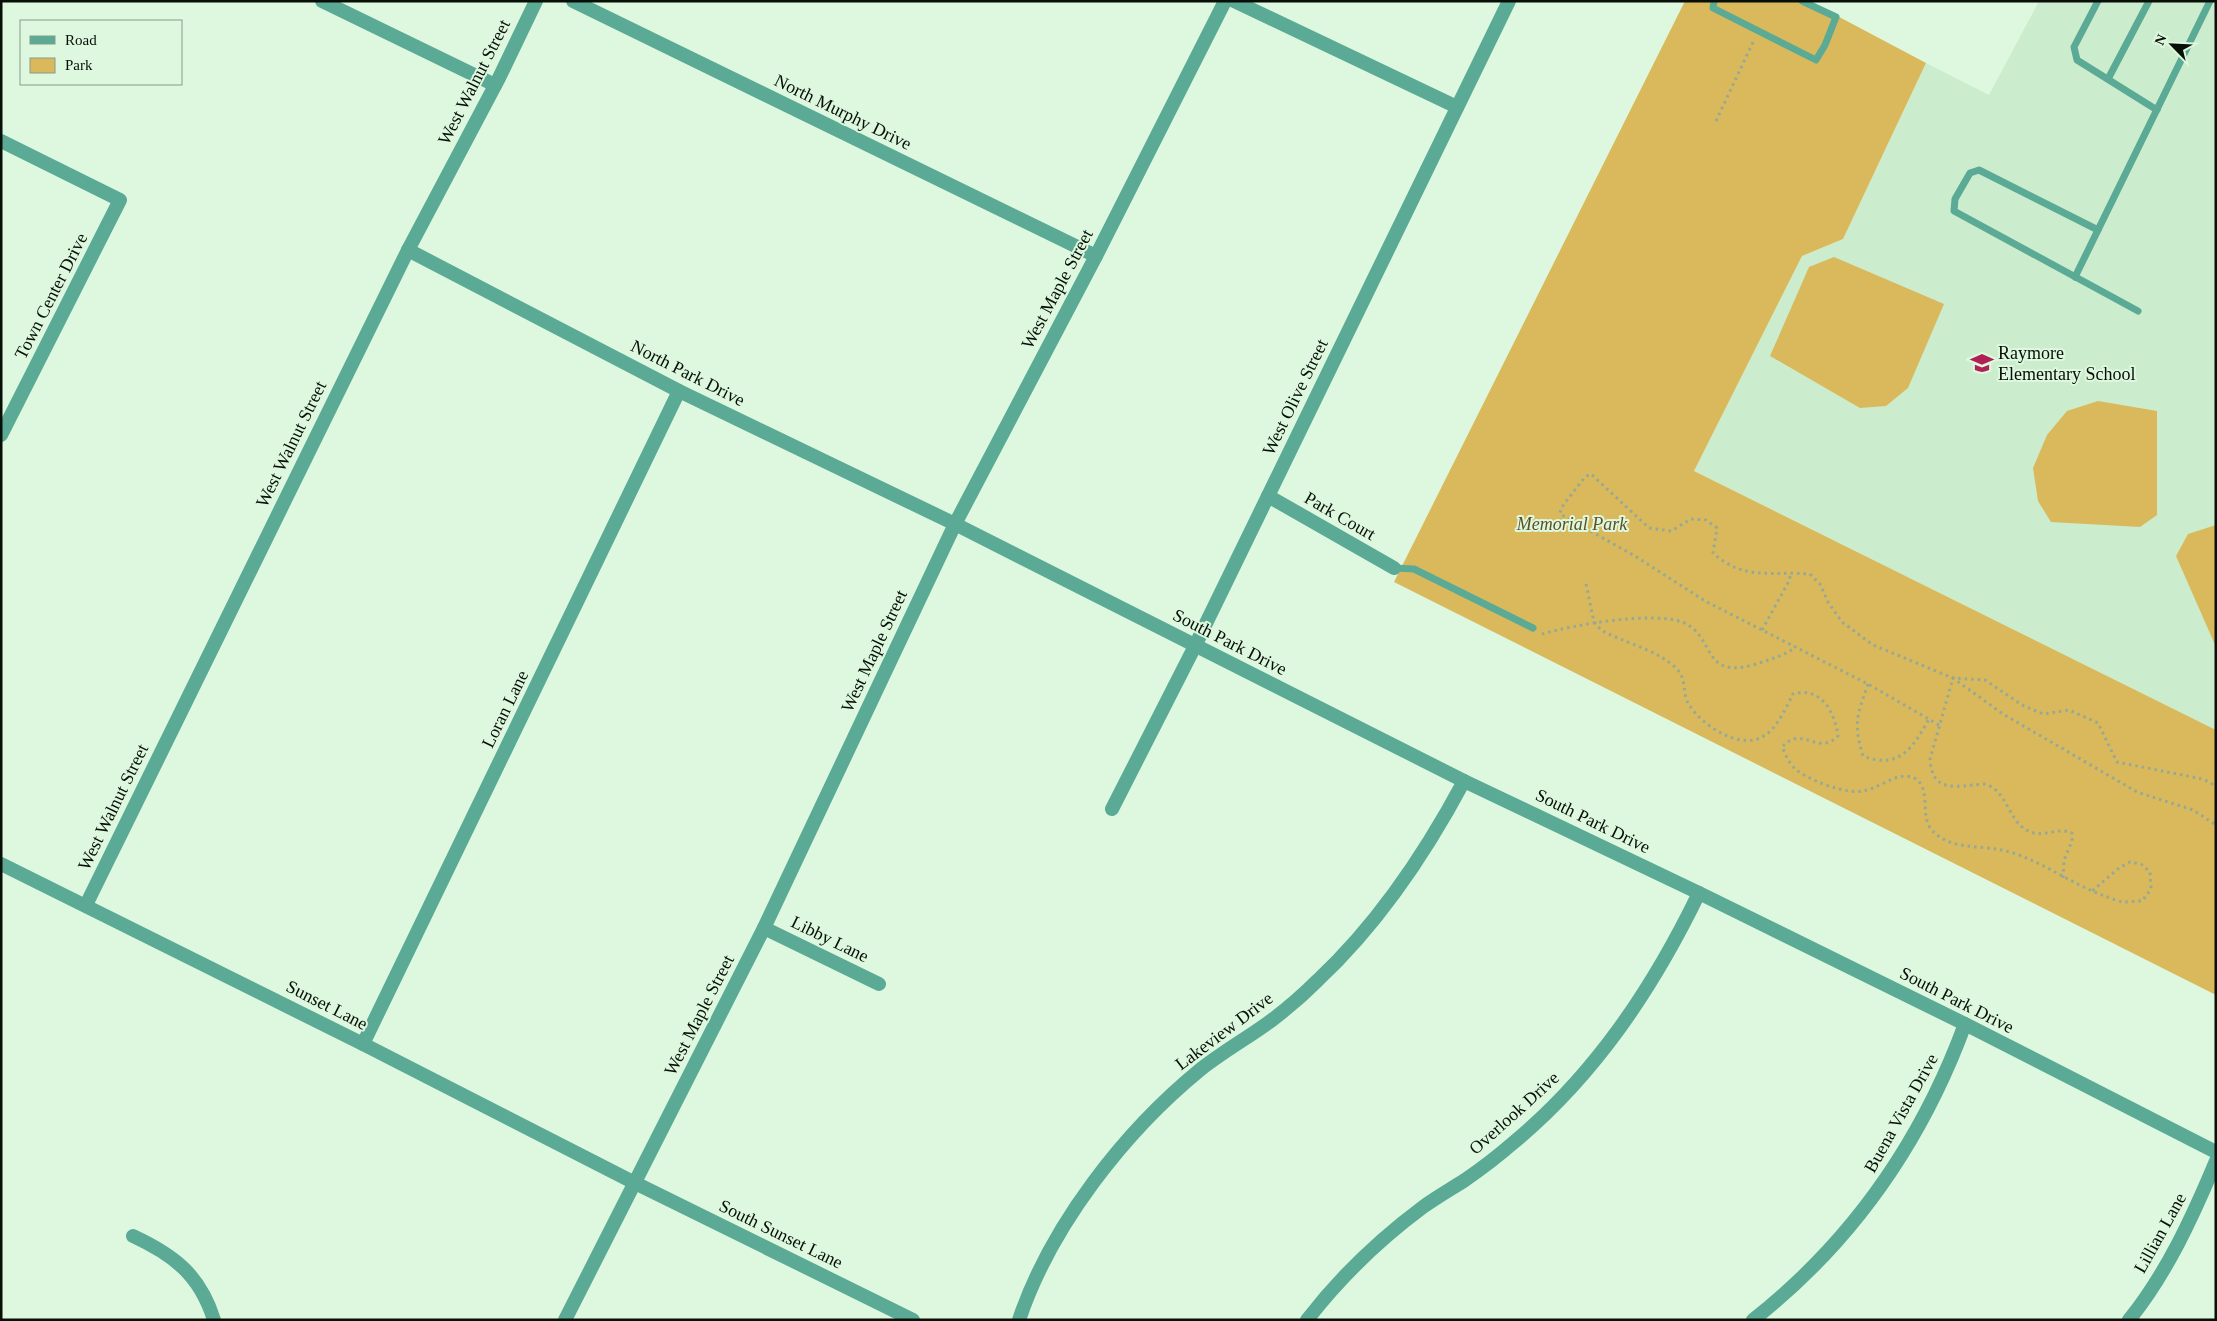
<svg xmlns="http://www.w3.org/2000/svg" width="2217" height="1321" viewBox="0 0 2217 1321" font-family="'Times New Roman',serif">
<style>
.built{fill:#ccecce}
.green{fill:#d9b95c}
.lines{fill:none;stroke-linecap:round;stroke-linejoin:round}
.path{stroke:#95a996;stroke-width:3;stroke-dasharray:2.5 4;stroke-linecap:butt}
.service{stroke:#5baa95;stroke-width:7}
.minor{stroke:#5baa95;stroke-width:14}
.labels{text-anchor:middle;stroke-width:4;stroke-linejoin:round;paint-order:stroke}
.street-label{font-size:18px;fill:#070f07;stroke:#ddf8df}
.poi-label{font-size:18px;fill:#070f07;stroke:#ddf8df;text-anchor:start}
.park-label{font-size:18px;font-style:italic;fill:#5e4f25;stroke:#ddf8df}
</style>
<rect width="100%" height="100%" fill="#ddf8df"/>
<path class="built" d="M2039 1H2216V730L1694 471 1802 256 1843 239 1926 63 1989 95Z"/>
<g class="green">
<path d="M1685 1H1809L1926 63 1843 239 1802 256 1694 471 2216 730V995L1394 582Z"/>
<path d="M1834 257 1944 304 1908 388 1886 406 1860 408 1770 356 1809 267Z"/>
<path d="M2098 401 2157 411V515L2140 527 2051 522 2038 501 2033 468 2047 435 2067 411Z"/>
<path d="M2216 525V647L2176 556 2188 534Z"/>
</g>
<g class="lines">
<g class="path">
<path d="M1716 121 1754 40"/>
<path d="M1586 584 1594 622 1601 630C1624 643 1656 649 1676 668 1687 678 1682 692 1688 703 1700 724 1738 750 1762 737 1777 730 1786 707 1793 694 1821 686 1835 712 1838 736 1817 757 1803 724 1782 747 1786 756 1790 766 1799 772 1815 782 1844 794 1863 791 1879 789 1899 769 1916 779 1931 790 1920 815 1931 829 1948 850 1978 845 2001 850 2037 857 2070 884 2105 896 2110 898 2117 901 2123 902 2129 902 2136 901 2142 901L2151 889 2150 872 2141 864 2130 862 2119 868 2091 892"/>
<path d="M1762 630 1789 581 1791 573"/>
<path d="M1542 634C1574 625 1650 611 1682 622 1716 635 1700 679 1753 665 1768 660 1781 657 1795 648"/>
<path d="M1868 684C1857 716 1853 723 1863 756 1899 770 1913 748 1929 719"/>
<path d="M1939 725 1868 684 1705 601 1635 556 1560 514 1561 508 1585 477 1591 474 1649 528 1671 531 1691 519 1706 520 1717 528 1713 553C1744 581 1771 571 1810 574L1820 584 1828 602 1842 622 1873 645 1953 678 1985 680 2022 705 2043 714 2069 710 2098 723 2117 762 2203 779 2216 786"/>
<path d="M2063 878 2064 860 2072 841V833C2059 827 2047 836 2034 833 2009 827 2010 795 1988 785 1984 783 1978 785 1973 785 1948 788 1932 788 1930 759L1953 678 2003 714 2137 792 2193 810 2216 825"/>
</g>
<g class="service">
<path d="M1714 1 1713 8 1816 60 1825 45 1836 17 1802 1"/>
<path d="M2098 1 2074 47 2077 60 2157 110"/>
<path d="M2108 79 2149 1"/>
<path d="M2098 230 1979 170 1970 173 1955 199 1954 211 2138 311"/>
<path d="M2075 277 2210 1"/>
<path d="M1394 568 1414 569 1533 628"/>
</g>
<g class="minor">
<path d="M322 1 495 85"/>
<path d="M573 1 1096 256"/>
<path d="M1234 1 1457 107"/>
<path d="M1 141 120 200 1 435"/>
<path d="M408 250 679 391 955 524 1464 781 1699 893 1965 1024 2216 1152"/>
<path d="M1268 496 1394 568"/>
<path d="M1112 809 1195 646 1509 1"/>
<path d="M1 864 363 1044 633 1182 913 1320"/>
<path d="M86 905 408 250 499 78 536 1"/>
<path d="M764 928 879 984"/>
<path d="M363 1044 679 391"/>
<path d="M133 1236C174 1255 200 1275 214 1320"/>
<path d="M565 1320 764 928 955 524 1096 256 1225 1"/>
<path d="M1019 1320C1051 1225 1125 1131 1201 1069 1224 1051 1249 1037 1272 1020 1288 1008 1304 994 1318 980 1379 923 1425 854 1464 781"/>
<path d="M1307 1320C1341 1276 1380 1239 1423 1207 1437 1197 1451 1189 1465 1180 1481 1169 1498 1156 1513 1143 1595 1075 1653 988 1699 893"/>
<path d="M1753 1320C1852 1242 1922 1141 1965 1024"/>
<path d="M2129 1320C2167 1273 2193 1216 2216 1161"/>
</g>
</g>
<defs>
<symbol id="school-bare" viewBox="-9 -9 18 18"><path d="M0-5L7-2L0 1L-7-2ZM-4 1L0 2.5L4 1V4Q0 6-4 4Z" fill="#b02054" stroke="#ddf8df" stroke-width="2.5" paint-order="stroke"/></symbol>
</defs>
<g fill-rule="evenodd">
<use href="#school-bare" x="1966" y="347" width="32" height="32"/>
</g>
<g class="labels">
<g class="street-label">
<text transform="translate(474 82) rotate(-63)" y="6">West Walnut Street</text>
<text transform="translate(843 112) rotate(26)" y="6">North Murphy Drive</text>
<text transform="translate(1057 289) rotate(-62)" y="6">West Maple Street</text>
<text transform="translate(51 296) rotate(-63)" y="6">Town Center Drive</text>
<text transform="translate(688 373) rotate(27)" y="6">North Park Drive</text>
<text transform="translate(1295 397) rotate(-64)" y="6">West Olive Street</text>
<text transform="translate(291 444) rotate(-64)" y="6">West Walnut Street</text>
<text transform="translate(1340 516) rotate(30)" y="6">Park Court</text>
<text transform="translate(1230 642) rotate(27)" y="6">South Park Drive</text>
<text transform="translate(874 651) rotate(-65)" y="6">West Maple Street</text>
<text transform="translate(505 709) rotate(-64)" y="6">Loran Lane</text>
<text transform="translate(113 807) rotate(-64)" y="6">West Walnut Street</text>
<text transform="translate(1593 821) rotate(26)" y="6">South Park Drive</text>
<text transform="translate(830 939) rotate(26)" y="6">Libby Lane</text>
<text transform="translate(1957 1000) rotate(27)" y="6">South Park Drive</text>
<text transform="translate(327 1005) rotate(27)" y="6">Sunset Lane</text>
<text transform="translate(699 1015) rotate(-63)" y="6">West Maple Street</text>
<text transform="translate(1224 1031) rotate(-37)" y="6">Lakeview Drive</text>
<text transform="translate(1514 1113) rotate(-42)" y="6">Overlook Drive</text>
<text transform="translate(1901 1113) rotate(-61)" y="6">Buena Vista Drive</text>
<text transform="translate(2160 1233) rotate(-61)" y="6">Lillian Lane</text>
<text transform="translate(781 1234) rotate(26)" y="6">South Sunset Lane</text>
</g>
<g class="poi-label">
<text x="1998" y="359">Raymore<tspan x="1998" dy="21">Elementary School</tspan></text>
</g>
<g class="park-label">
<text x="1572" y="530">Memorial Park</text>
</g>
</g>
<rect width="2217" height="1321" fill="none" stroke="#070f07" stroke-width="5"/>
<rect x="20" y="20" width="162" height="65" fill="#ddf8df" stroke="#879b89"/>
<rect x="30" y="36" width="25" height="8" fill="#5baa95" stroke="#879b89"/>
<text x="65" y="45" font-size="15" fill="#070f07">Road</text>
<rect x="30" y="58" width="25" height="15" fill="#d9b95c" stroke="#879b89"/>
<text x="65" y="70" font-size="15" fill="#070f07">Park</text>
<g transform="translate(2172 45) rotate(294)" stroke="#ddf8df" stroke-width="4" paint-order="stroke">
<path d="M0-4L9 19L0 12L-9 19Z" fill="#070f07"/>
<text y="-8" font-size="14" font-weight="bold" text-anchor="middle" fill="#070f07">N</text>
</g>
</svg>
